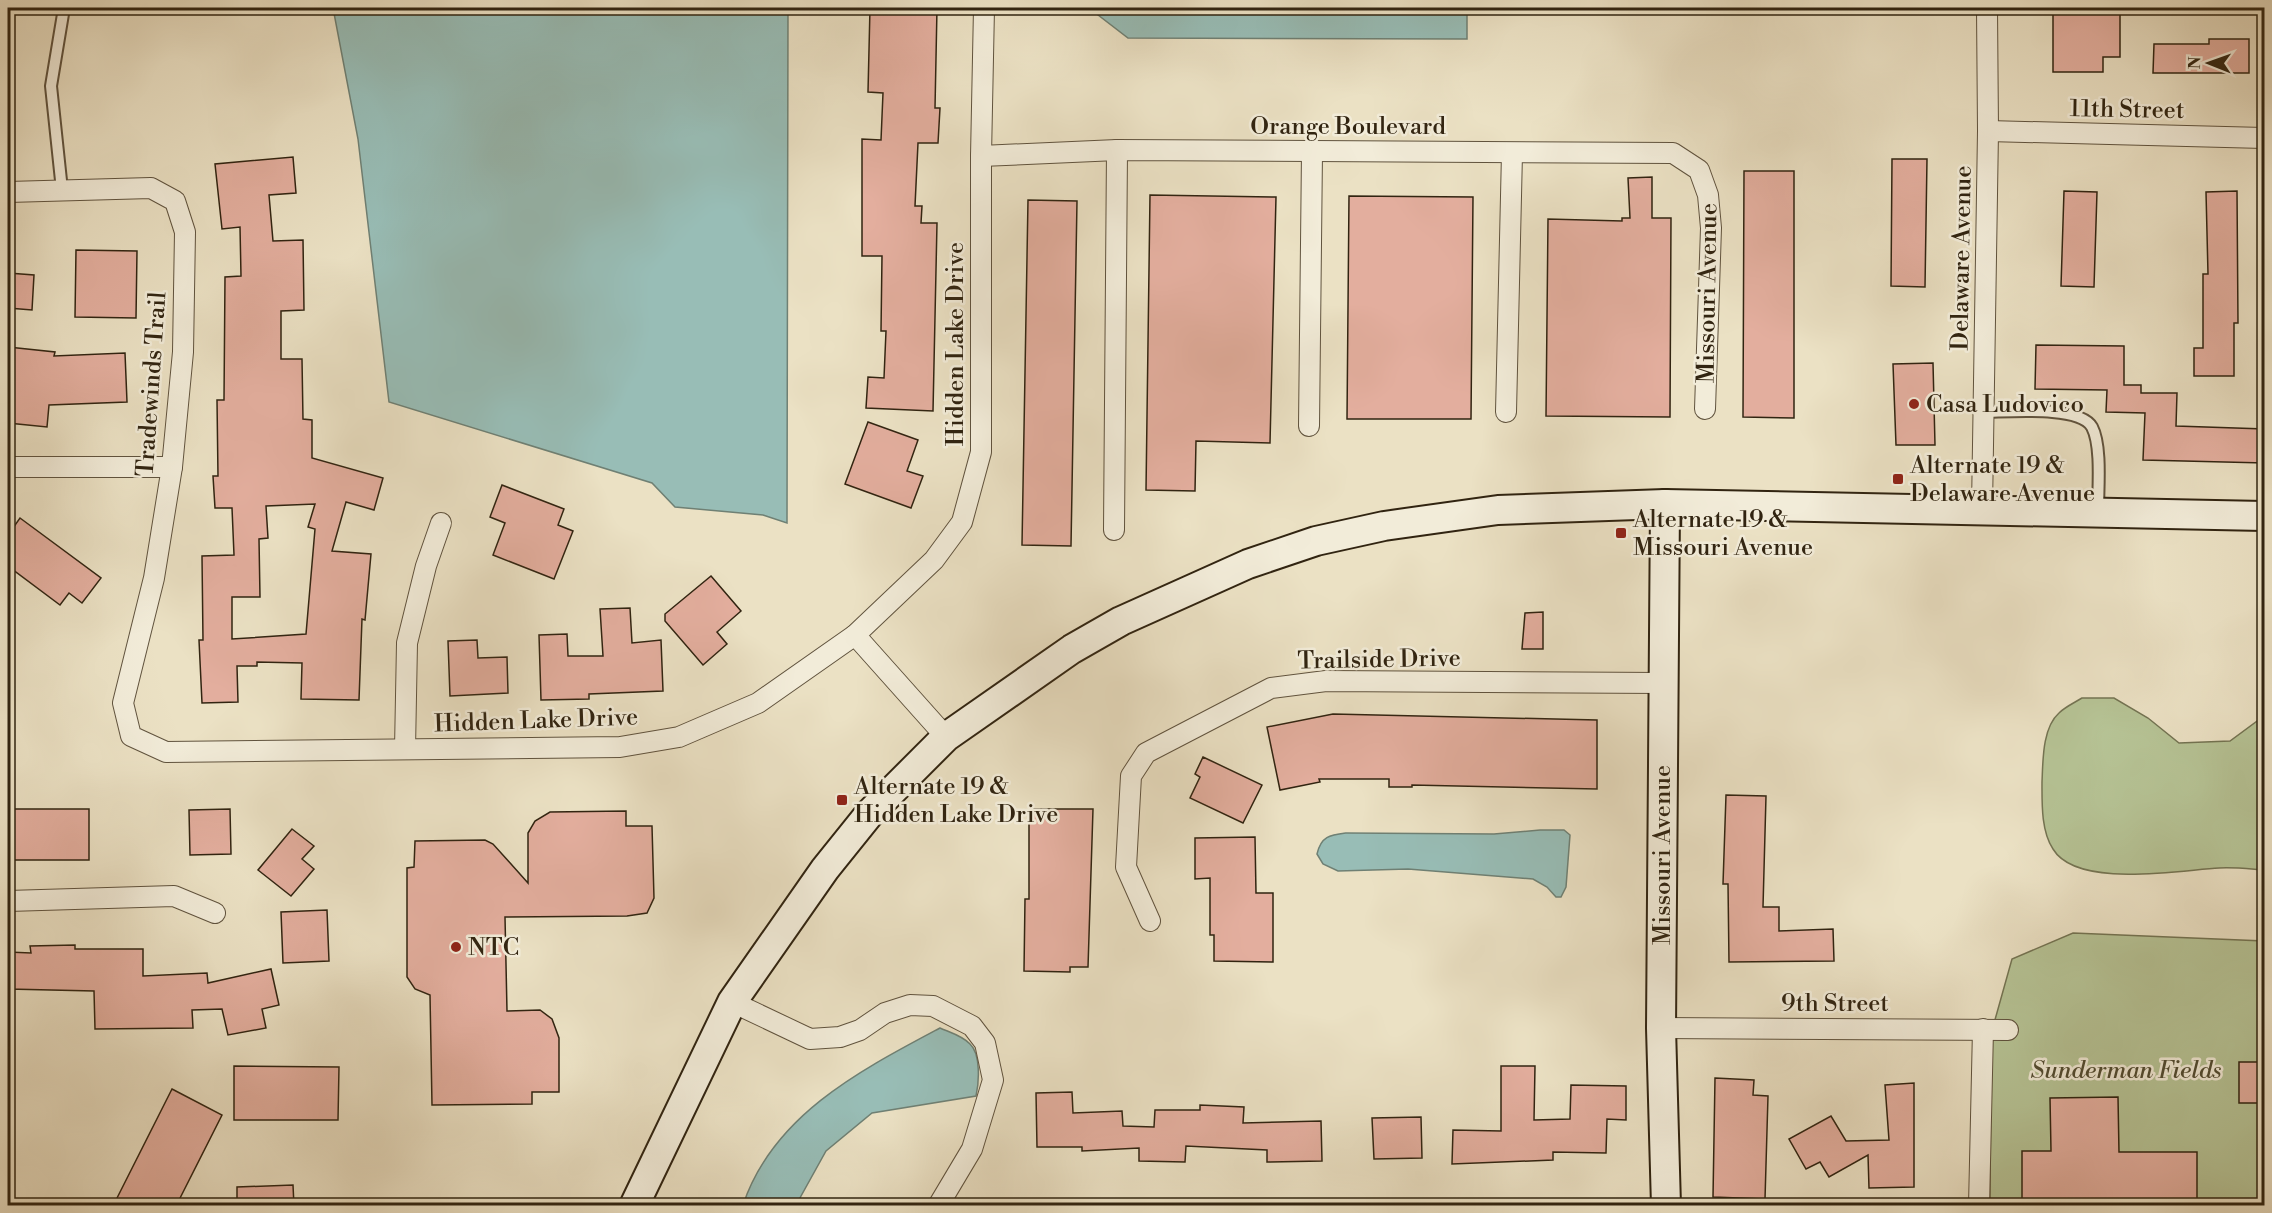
<svg xmlns="http://www.w3.org/2000/svg" width="2272" height="1213" viewBox="0 0 2272 1213" font-family="'Libre Bodoni',serif">
<style>
.green{fill:#b6c395;stroke:#747453;stroke-width:1.5}
.water{fill:#98bdb6;stroke:#6f8074;stroke-width:1.5}
.building{fill:#e3ae9e;stroke:#312411;stroke-width:1.5;fill-rule:evenodd}
.lines{fill:none;stroke-linecap:round;stroke-linejoin:round}
.lane-casing{stroke:#60533e;stroke-width:14}
.street-casing{stroke:#60533e;stroke-width:22}
.secondary-casing{stroke:#312411;stroke-width:32}
.lane{stroke:#f2ecd9;stroke-width:10}
.street{stroke:#f2ecd9;stroke-width:20}
.secondary{stroke:#f2ecd9;stroke-width:28}
.poi-dot{fill:#8f2418;stroke:#f2ecd9;stroke-width:2}
.labels{text-anchor:middle;stroke-width:5;stroke-linejoin:round;paint-order:stroke}
.street-label{font-size:24px;fill:#312411;stroke:#f2ecd9}
.poi-label{font-size:24px;fill:#312411;stroke:#f2ecd9;text-anchor:start}
.park-label{font-size:24px;font-style:italic;fill:#524c32;stroke:#f2ecd9}
</style>
<rect width="100%" height="100%" fill="#ebe1c4"/>
<filter id="stains"><feTurbulence type="fractalNoise" baseFrequency=".00333" numOctaves="4"/><feColorMatrix values="0 0 0 0 .2 0 0 0 0 .09 0 0 0 0 .02 0 0 0 .5 -.17"/></filter>
<radialGradient id="worn" r=".72"><stop offset=".6" stop-color="#630" stop-opacity="0"/><stop offset="1" stop-color="#630" stop-opacity=".3"/></radialGradient>
<g class="green">
<path d="M2082 698H2114L2148 718 2179 743 2230 741 2264 716V870C2250 869 2234 867 2219 868 2180 870 2077 889 2053 849 2041 831 2042 803 2042 782 2043 762 2042 728 2059 713 2065 707 2074 703 2082 698Z"/>
<path d="M2073 933 2264 941V1205L1990 1206 1991 1034 2012 959Z"/>
</g>
<g class="water">
<path d="M333 8H788L787 523 763 515 675 507 652 483 389 402 358 139Z"/>
<path d="M1089 8H1467V39L1128 38Z"/>
<path d="M1540 830H1564L1570 835 1566 887 1561 897H1556L1547 887 1533 879 1408 869 1338 871 1323 864 1317 854C1321 836 1330 835 1346 833L1494 834Z"/>
<path d="M940 1028C949 1032 963 1036 970 1044 981 1054 979 1083 976 1096L872 1113 826 1151 796 1205H743C773 1115 861 1070 940 1028Z"/>
</g>
<g class="building">
<path d="M870 8H937L935 108H940L938 143H918L915 206H922L921 223H937L933 411 866 408 868 377 884 378 886 331H881L882 256H862V139L881 140 883 93 868 92Z"/>
<path d="M2053 12H2120V57H2103V72H2053Z"/>
<path d="M2209 39H2249V73H2153L2154 44H2209Z"/>
<path d="M293 157 296 193 269 195 273 241 303 240 304 310 281 311V359H302L303 419 312 420V458L383 478 374 510 346 502 332 551 371 554 365 620 362 619 359 700 301 699 302 663 257 662V666H237L238 702 202 703 199 640H203L202 556 234 555 232 508H215L213 476H218L217 400H224L225 277 241 276 240 227 222 229 215 164ZM315 504 308 527 315 529 306 634 232 639V597H260L259 539 268 538 266 506Z"/>
<path d="M1892 159H1927L1925 287 1891 286Z"/>
<path d="M1744 171H1794V418L1743 417Z"/>
<path d="M1652 177V218H1671L1670 417 1546 416 1548 219 1622 221V218H1630L1628 178Z"/>
<path d="M2064 191 2097 192 2094 287 2061 286Z"/>
<path d="M2237 191 2238 323H2234V376H2194V348H2203V274H2208L2206 192Z"/>
<path d="M1150 195 1276 197 1270 443 1196 441 1195 491 1146 490Z"/>
<path d="M1349 196 1473 197 1471 419H1347Z"/>
<path d="M1028 200 1077 201 1071 546 1022 545Z"/>
<path d="M76 250 137 251 136 318 75 317Z"/>
<path d="M8 273 34 275 32 310 8 308Z"/>
<path d="M2036 345 2124 346V385H2141V393H2177L2176 426 2265 429V463L2143 460 2145 413 2106 412 2107 390 2035 389Z"/>
<path d="M8 347 55 352 54 356 125 353 127 402 49 405 47 427 8 423Z"/>
<path d="M1933 363 1935 445H1896L1893 364Z"/>
<path d="M868 422 918 440 907 471 923 476 911 508 845 484Z"/>
<path d="M502 485 564 509 558 525 573 531 554 579 493 555 505 523 490 517Z"/>
<path d="M20 518 101 578 82 603 69 593 60 605 8 566V535Z"/>
<path d="M711 576 741 611 717 632 727 644 703 665 665 621V614Z"/>
<path d="M630 608 632 643 661 640 663 691 589 694V699L541 700 539 635 567 634 568 656H603L600 609Z"/>
<path d="M1543 612V649H1522L1525 613Z"/>
<path d="M477 640 478 658 507 657 508 693 450 696 448 641Z"/>
<path d="M1333 714 1597 720V789L1412 785V787H1389V779H1319L1320 782 1280 790 1267 727Z"/>
<path d="M1203 757 1262 785 1243 823 1190 798 1200 777 1195 774Z"/>
<path d="M1726 795 1766 796 1763 907H1779V931L1833 929 1834 961 1729 962 1728 884H1723Z"/>
<rect x="8" y="809" width="81" height="51"/>
<path d="M230 809 231 854 190 855 189 810Z"/>
<path d="M1029 809H1093L1088 967H1070V972L1024 971 1025 899H1029Z"/>
<path d="M626 811V826H652L654 898 647 913 627 916 505 917 507 1011 540 1010 552 1019 559 1038V1092H532V1104L432 1105 430 995 415 989 407 977V868L414 867 415 841 485 840 493 844 528 883V833L535 821 550 812Z"/>
<path d="M292 829 314 846 302 859 314 869 291 896 258 870Z"/>
<path d="M1255 837 1256 893H1273V962L1214 961V935H1210V878L1195 879V838Z"/>
<path d="M327 910 329 961 283 963 281 912Z"/>
<path d="M75 945V949H143V976L207 973 208 983 271 969 279 1005 262 1009 266 1028 228 1035 222 1009 192 1010 193 1028 95 1029 94 991 8 989V952L31 953 30 946Z"/>
<rect x="2239" y="1062" width="26" height="41"/>
<path d="M234 1066 339 1067 338 1120H234Z"/>
<path d="M1501 1066H1535L1534 1120 1570 1119 1571 1085 1626 1086V1120L1607 1119 1606 1153 1553 1152V1160L1452 1164 1453 1130 1501 1131Z"/>
<path d="M1715 1078 1754 1080 1753 1095 1768 1096 1765 1199 1713 1197Z"/>
<path d="M1914 1083V1187L1869 1188 1868 1155 1829 1177 1820 1162 1806 1169 1789 1139 1831 1116 1846 1141 1889 1140 1885 1085Z"/>
<path d="M172 1089 222 1115 176 1206H113Z"/>
<path d="M1072 1092 1073 1113 1122 1111 1123 1126 1154 1127 1155 1110H1200V1105L1244 1107 1243 1123 1321 1121 1322 1161 1267 1162V1150L1186 1146 1185 1162 1139 1161V1148L1082 1151V1147H1037L1036 1093Z"/>
<path d="M2118 1097 2119 1152H2197V1206H2022V1151H2051L2050 1098Z"/>
<path d="M1421 1117 1422 1158 1374 1159 1372 1118Z"/>
<path d="M293 1185 294 1206H237V1187Z"/>
</g>
<g class="lines">
<defs>
<g id="lane">
<path d="M62 190 51 86 64 8"/>
<path d="M1984 412C2006 412 2080 405 2092 427 2102 446 2098 489 2098 511"/>
</g>
<g id="street">
<path d="M1988 131 2264 138"/>
<path d="M981 156 1117 150 1673 153 1699 170 1708 195 1711 228 1705 409"/>
<path d="M8 192 151 188 175 201 185 232 183 352 172 467 154 578 123 703 131 736 166 752 620 747 679 737 758 703 855 635 934 560 962 522 981 452V156L984 8"/>
<path d="M1506 412 1512 153"/>
<path d="M1309 426 1312 152"/>
<path d="M8 467H172"/>
<path d="M1982 508 1988 131 1987 8"/>
<path d="M1114 530 1117 150"/>
<path d="M855 635 946 737"/>
<path d="M405 749 407 643 426 566 441 523"/>
<path d="M8 901 174 896 215 913"/>
<path d="M1150 921 1126 867 1131 776 1146 753 1271 688 1326 681 1663 683"/>
<path d="M732 1002 810 1039 840 1037 860 1030 885 1013 910 1005 933 1006 972 1026 985 1043 993 1080 972 1149 938 1206"/>
<path d="M1661 1028 2008 1030"/>
<path d="M1979 1206 1983 1029"/>
</g>
<g id="secondary">
<path d="M1665 504 1661 1028 1666 1206"/>
<path d="M634 1206 732 1002 825 869 870 813 946 737 1072 649 1121 621 1248 564 1316 541 1384 526 1498 510 1665 504 2264 516"/>
</g>
</defs>
<use href="#lane" class="lane-casing"/>
<use href="#street" class="street-casing"/>
<use href="#secondary" class="secondary-casing"/>
<use href="#lane" class="lane"/>
<use href="#street" class="street"/>
<use href="#secondary" class="secondary"/>
</g>
<g class="poi-dot">
<circle cx="1914" cy="404" r="6"/>
<rect x="1892" y="473" width="12" height="12" rx="3"/>
<rect x="1615" y="527" width="12" height="12" rx="3"/>
<rect x="836" y="794" width="12" height="12" rx="3"/>
<circle cx="456" cy="947" r="6"/>
</g>
<g class="labels">
<g class="street-label">
<text transform="translate(2127 109) rotate(1)" y="8">11th Street</text>
<text x="1348" y="134">Orange Boulevard</text>
<text transform="translate(1961 258) rotate(-89)" y="8">Delaware Avenue</text>
<text transform="translate(1707 293) rotate(-89)" y="8">Missouri Avenue</text>
<text transform="translate(955 344) rotate(-90)" y="8">Hidden Lake Drive</text>
<text transform="translate(151 384) rotate(-86)" y="8">Tradewinds Trail</text>
<text transform="translate(1379 659) rotate(-1)" y="8">Trailside Drive</text>
<text transform="translate(536 720) rotate(-2)" y="8">Hidden Lake Drive</text>
<text transform="translate(1662 855) rotate(-90)" y="8">Missouri Avenue</text>
<text x="1835" y="1011">9th Street</text>
</g>
<g class="poi-label">
<text x="1926" y="412">Casa Ludovico</text>
<text x="1910" y="473">Alternate 19 &amp;<tspan x="1910" dy="28">Delaware Avenue</tspan></text>
<text x="1633" y="527">Alternate 19 &amp;<tspan x="1633" dy="28">Missouri Avenue</tspan></text>
<text x="854" y="794">Alternate 19 &amp;<tspan x="854" dy="28">Hidden Lake Drive</tspan></text>
<text x="468" y="955">NTC</text>
</g>
<g class="park-label">
<text x="2126" y="1078">Sunderman Fields</text>
</g>
</g>
<rect width="2272" height="1213" fill="none" stroke="#ebe1c4" stroke-width="30"/>
<rect x="9" y="9" width="2254" height="1195" fill="none" stroke="#312411" stroke-width="3"/>
<rect x="15" y="15" width="2242" height="1183" fill="none" stroke="#312411" stroke-width="1.5"/>
<g transform="translate(2209 63) rotate(271)" stroke="#f2ecd9" stroke-width="4.5" paint-order="stroke">
<path d="M0-4.5L10 22L0 15L-10 22Z" fill="#312411"/>
<text y="-9" font-size="16" font-weight="bold" text-anchor="middle" fill="#312411">N</text>
</g>
<rect width="100%" height="100%" filter="url(#stains)"/>
<rect width="100%" height="100%" fill="url(#worn)"/>
</svg>
